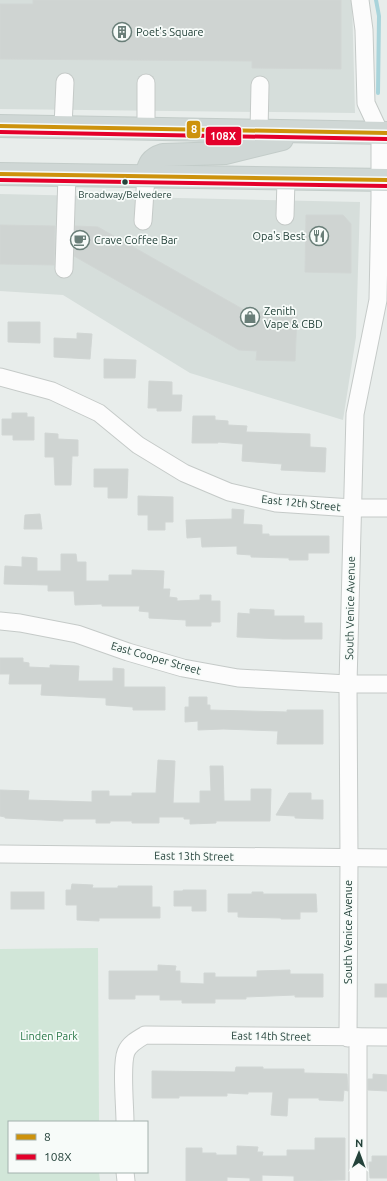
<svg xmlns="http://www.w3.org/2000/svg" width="387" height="1181" viewBox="0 0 387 1181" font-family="Ubuntu,sans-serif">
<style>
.built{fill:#d6dedb}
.green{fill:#d1e6d8}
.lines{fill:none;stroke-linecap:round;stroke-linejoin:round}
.stream{stroke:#a9d4db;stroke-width:4}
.building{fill:#cfd4d2;stroke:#d1d6d4}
.minor-casing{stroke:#c5cac8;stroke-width:19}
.major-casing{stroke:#c3ccc9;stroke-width:24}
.minor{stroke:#fcfcfc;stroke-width:17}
.major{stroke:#cfd7d5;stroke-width:22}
.bus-1-casing{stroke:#f7fbf9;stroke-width:7}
.bus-2-casing{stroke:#f7fbf9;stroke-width:7}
.bus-1{stroke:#cd920c;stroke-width:4}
.bus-2{stroke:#e4002b;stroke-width:4}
.bus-dot{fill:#24423a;stroke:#f7fbf9;stroke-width:1.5}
.labels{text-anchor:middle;stroke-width:3.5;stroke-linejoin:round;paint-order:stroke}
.bus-label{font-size:10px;fill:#24423a;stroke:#f7fbf9}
.poi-label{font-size:11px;fill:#24423a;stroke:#f7fbf9;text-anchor:start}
.street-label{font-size:11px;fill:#24423a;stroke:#f7fbf9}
.park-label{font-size:11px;fill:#2d7a4b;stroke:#f7fbf9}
.line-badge{stroke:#f7fbf9;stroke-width:1.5}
.badge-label{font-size:11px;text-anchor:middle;font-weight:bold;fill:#fff}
</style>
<rect width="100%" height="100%" fill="#e8edeb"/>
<g class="built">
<path d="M0 0H352L355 113 0 109Z"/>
<path d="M0 194 360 202 356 337 343 420 190 373 63 295 0 291Z"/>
</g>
<path class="green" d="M98 948 99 1122H9V1172H99L100 1181H0V949Z"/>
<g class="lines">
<path class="stream" d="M376 0 379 16 378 93"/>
</g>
<g class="building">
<path d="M33 0H341V69L252 68V61L0 59V4H33Z"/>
<path d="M306 215H343L351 224V273L305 272Z"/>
<path d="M0 225 55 226 54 265 0 264Z"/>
<path d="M75 226 98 227 246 311 297 314 295 361 256 360 257 351 239 350 74 256Z"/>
<path d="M8 322H40V343L8 342Z"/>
<path d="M77 333 92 334 90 359 54 357V338L77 339Z"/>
<path d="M104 359 136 360 135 378H104Z"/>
<path d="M149 381 172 382V395H182L181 411H157V408H148Z"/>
<path d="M12 413H27V417H34V440H13V435H2V419H12Z"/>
<path d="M193 416H215V420L228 421V425L247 426 246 432 310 434V447L326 448 325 472 281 470 282 464 242 461 243 444 218 442V443H192Z"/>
<path d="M45 433 58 434V439L78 440V456H72L71 485H55L54 457H45Z"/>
<path d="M94 469H128L127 498H108V487H94Z"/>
<path d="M138 496 173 497V522H165V530H148V515H138Z"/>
<path d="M232 509 244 510 243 524 262 525V534H269V536H329V553H308V560H289V558L251 557V555L237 554V546L202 547 201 537 187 538 186 520 232 519Z"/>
<path d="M40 514 42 529H24L25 515Z"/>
<path d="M61 554H76L77 562H86V581H109V575H132V570L164 571 163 589H170L169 597 177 598V601L200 600V595H211V601H220V622H211V626H186V620L149 618V612L139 611 140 606H102V604L75 605 74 591H48V585L4 584 5 566 22 567V557L37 558V571H61Z"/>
<path d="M250 609 274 610V616H304V623H322V639H283L237 637 238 613 250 614Z"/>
<path d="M0 658H23V662L29 663V667L50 668V665L79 666 78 681H113V668L124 669V687H165V710H133V707L106 705V698L41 695 42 684H9L10 674H0Z"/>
<path d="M189 697H207V705H210V710L287 712V710H323V744H277L278 731 223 729 198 730V721L185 722V707H189Z"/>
<path d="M158 760 175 761 173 803H200V791H211L210 766H223L224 801H251V789H271L270 821H216V823L190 824V819H184V817H159V823H132V821H110V823H96V819H63V821L5 818V817L0 816V790L29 791 28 800 92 802V791H109V796H132V793H156Z"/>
<path d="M289 793H311V800H323V819L295 818V816L276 815Z"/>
<path d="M72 884 93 885 92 888H118V886H152V907H160V918H99V921L77 920V905H66V890H71Z"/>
<path d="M183 890H206V911H192V906H174V891H183Z"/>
<rect x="11" y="892" width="33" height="17"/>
<path d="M252 892H263V894H316L317 912H300V919H281V918L238 917V912H228V894H252Z"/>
<path d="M158 965 176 966 175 971H180V983L204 984V973H215V977H257V971L290 970V974H323V997H295V995L246 997V999H215V1003H182V1000H160V995H135V999H109V971H158Z"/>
<rect x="375" y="984" width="12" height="13"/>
<path d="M236 1067H263V1069H304V1073L347 1074 348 1091 344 1090 343 1101 319 1100V1098H288L287 1116 271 1115 273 1092H248V1094L227 1093V1096H179V1098H152V1071L235 1072Z"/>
<path d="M373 1074 387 1075V1091L368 1090V1079H373Z"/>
<path d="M315 1138H345V1180L294 1181V1176L262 1175V1181H250V1178L227 1177V1181H186V1148H202V1153H216V1155H237V1146L258 1147 257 1152H263L262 1156H287V1150H315Z"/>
<path d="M372 1156H387V1178H370L369 1162H372Z"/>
</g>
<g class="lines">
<defs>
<g id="minor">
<path d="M63 127 65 82"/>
<path d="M146 129V83"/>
<path d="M259 131 260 85"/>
<path d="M285 216 286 179"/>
<path d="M143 221 146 176"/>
<path d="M64 269 67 175"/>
<path d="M0 377 52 391 99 413 138 445 184 473 229 492 276 503 352 508H387"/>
<path d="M0 621 20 623 77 634 128 652 183 668 238 678 348 684H387"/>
<path d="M0 854 387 858"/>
<path d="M348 1038 349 858 348 684 355 414 378 300 380 199V133L366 103 364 30 360 0"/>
<path d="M125 1122C125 1106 121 1065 126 1052 129 1044 138 1039 145 1035L387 1037"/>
<path d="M125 1172 126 1181"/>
<path d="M358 1181V1037"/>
</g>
<g id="major">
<path d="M0 126 387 133"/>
<path d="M0 174 387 180"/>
<path d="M146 176C149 165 150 159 163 155L225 153 282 139"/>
</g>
</defs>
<use href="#minor" class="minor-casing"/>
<use href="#major" class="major-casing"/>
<use href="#minor" class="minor"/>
<use href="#major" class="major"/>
<defs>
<g id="bus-1">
<path d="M0 126 387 133"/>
<path d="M0 174 387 180"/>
</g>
<g id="bus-2">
<path d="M0 132 387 139"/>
<path d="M0 180 387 186"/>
</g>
</defs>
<use href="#bus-1" class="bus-1-casing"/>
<use href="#bus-2" class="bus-2-casing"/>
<use href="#bus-1" class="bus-1"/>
<use href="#bus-2" class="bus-2"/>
</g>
<defs>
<symbol id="building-ring" viewBox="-11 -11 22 22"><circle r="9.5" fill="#f7fbf9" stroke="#697e78" stroke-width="1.5"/><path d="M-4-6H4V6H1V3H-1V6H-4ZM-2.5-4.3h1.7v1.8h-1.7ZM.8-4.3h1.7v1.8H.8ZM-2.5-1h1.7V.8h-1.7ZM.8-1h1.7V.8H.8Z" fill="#697e78"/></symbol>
<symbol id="restaurant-ring" viewBox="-11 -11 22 22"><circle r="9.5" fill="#f7fbf9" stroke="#697e78" stroke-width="1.5"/><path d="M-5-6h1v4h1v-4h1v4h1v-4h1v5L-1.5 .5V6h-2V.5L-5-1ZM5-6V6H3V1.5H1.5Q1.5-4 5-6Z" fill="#697e78"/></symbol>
<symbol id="cafe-ring" viewBox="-11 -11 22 22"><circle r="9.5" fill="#f7fbf9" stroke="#697e78" stroke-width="1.5"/><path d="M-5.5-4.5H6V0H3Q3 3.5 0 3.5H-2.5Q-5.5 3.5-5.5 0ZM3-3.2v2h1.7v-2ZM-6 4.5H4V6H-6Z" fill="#697e78"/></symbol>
<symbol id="shop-ring" viewBox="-11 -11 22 22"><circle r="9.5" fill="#f7fbf9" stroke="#697e78" stroke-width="1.5"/><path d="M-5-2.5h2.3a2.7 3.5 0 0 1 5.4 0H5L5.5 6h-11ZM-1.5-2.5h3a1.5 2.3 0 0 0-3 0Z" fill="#697e78"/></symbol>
</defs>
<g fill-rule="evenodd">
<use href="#building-ring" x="111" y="21" width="22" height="22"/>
<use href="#restaurant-ring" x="308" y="225" width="22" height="22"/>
<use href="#cafe-ring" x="69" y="229" width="22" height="22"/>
<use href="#shop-ring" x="239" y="306" width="22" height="22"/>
</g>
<circle class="bus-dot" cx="125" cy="182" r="3.5"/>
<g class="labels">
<g class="bus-label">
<text x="125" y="198">Broadway/Belvedere</text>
</g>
<g class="poi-label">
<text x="136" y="36">Poet's Square</text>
<text x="305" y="240" text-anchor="end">Opa's Best</text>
<text x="94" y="244">Crave Coffee Bar</text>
<text x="264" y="315">Zenith<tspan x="264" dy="13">Vape &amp; CBD</tspan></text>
</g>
<g class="street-label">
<text transform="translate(301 503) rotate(6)" y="4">East 12th Street</text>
<text transform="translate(350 608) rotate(-89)" y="4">South Venice Avenue</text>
<text transform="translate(156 658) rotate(16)" y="4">East Cooper Street</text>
<text transform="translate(194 856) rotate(1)" y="4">East 13th Street</text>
<text transform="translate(348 932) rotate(-90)" y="4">South Venice Avenue</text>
<text transform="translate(271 1036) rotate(1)" y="4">East 14th Street</text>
</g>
<g class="park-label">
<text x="49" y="1040">Linden Park</text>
</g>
</g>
<g class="line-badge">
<rect x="186" y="120" width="15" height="19" rx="4" fill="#cd920c"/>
<rect x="205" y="126" width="37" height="20" rx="4" fill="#e4002b"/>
</g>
<g class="badge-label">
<text x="194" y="133">8</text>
<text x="223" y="140">108X</text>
</g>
<rect x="8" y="1121" width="140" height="52" fill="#f7fbf9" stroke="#a3b1ad"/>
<rect x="16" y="1134" width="20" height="6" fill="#cd920c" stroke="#a3b1ad"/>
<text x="44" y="1141" font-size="12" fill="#24423a">8</text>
<rect x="16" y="1154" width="20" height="6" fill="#e4002b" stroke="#a3b1ad"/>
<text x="44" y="1161" font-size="12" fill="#24423a">108X</text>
<g transform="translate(359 1153) rotate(1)" stroke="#f7fbf9" stroke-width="3" paint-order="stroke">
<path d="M0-3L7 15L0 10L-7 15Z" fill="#24423a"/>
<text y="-6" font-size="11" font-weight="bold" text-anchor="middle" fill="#24423a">N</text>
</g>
</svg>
